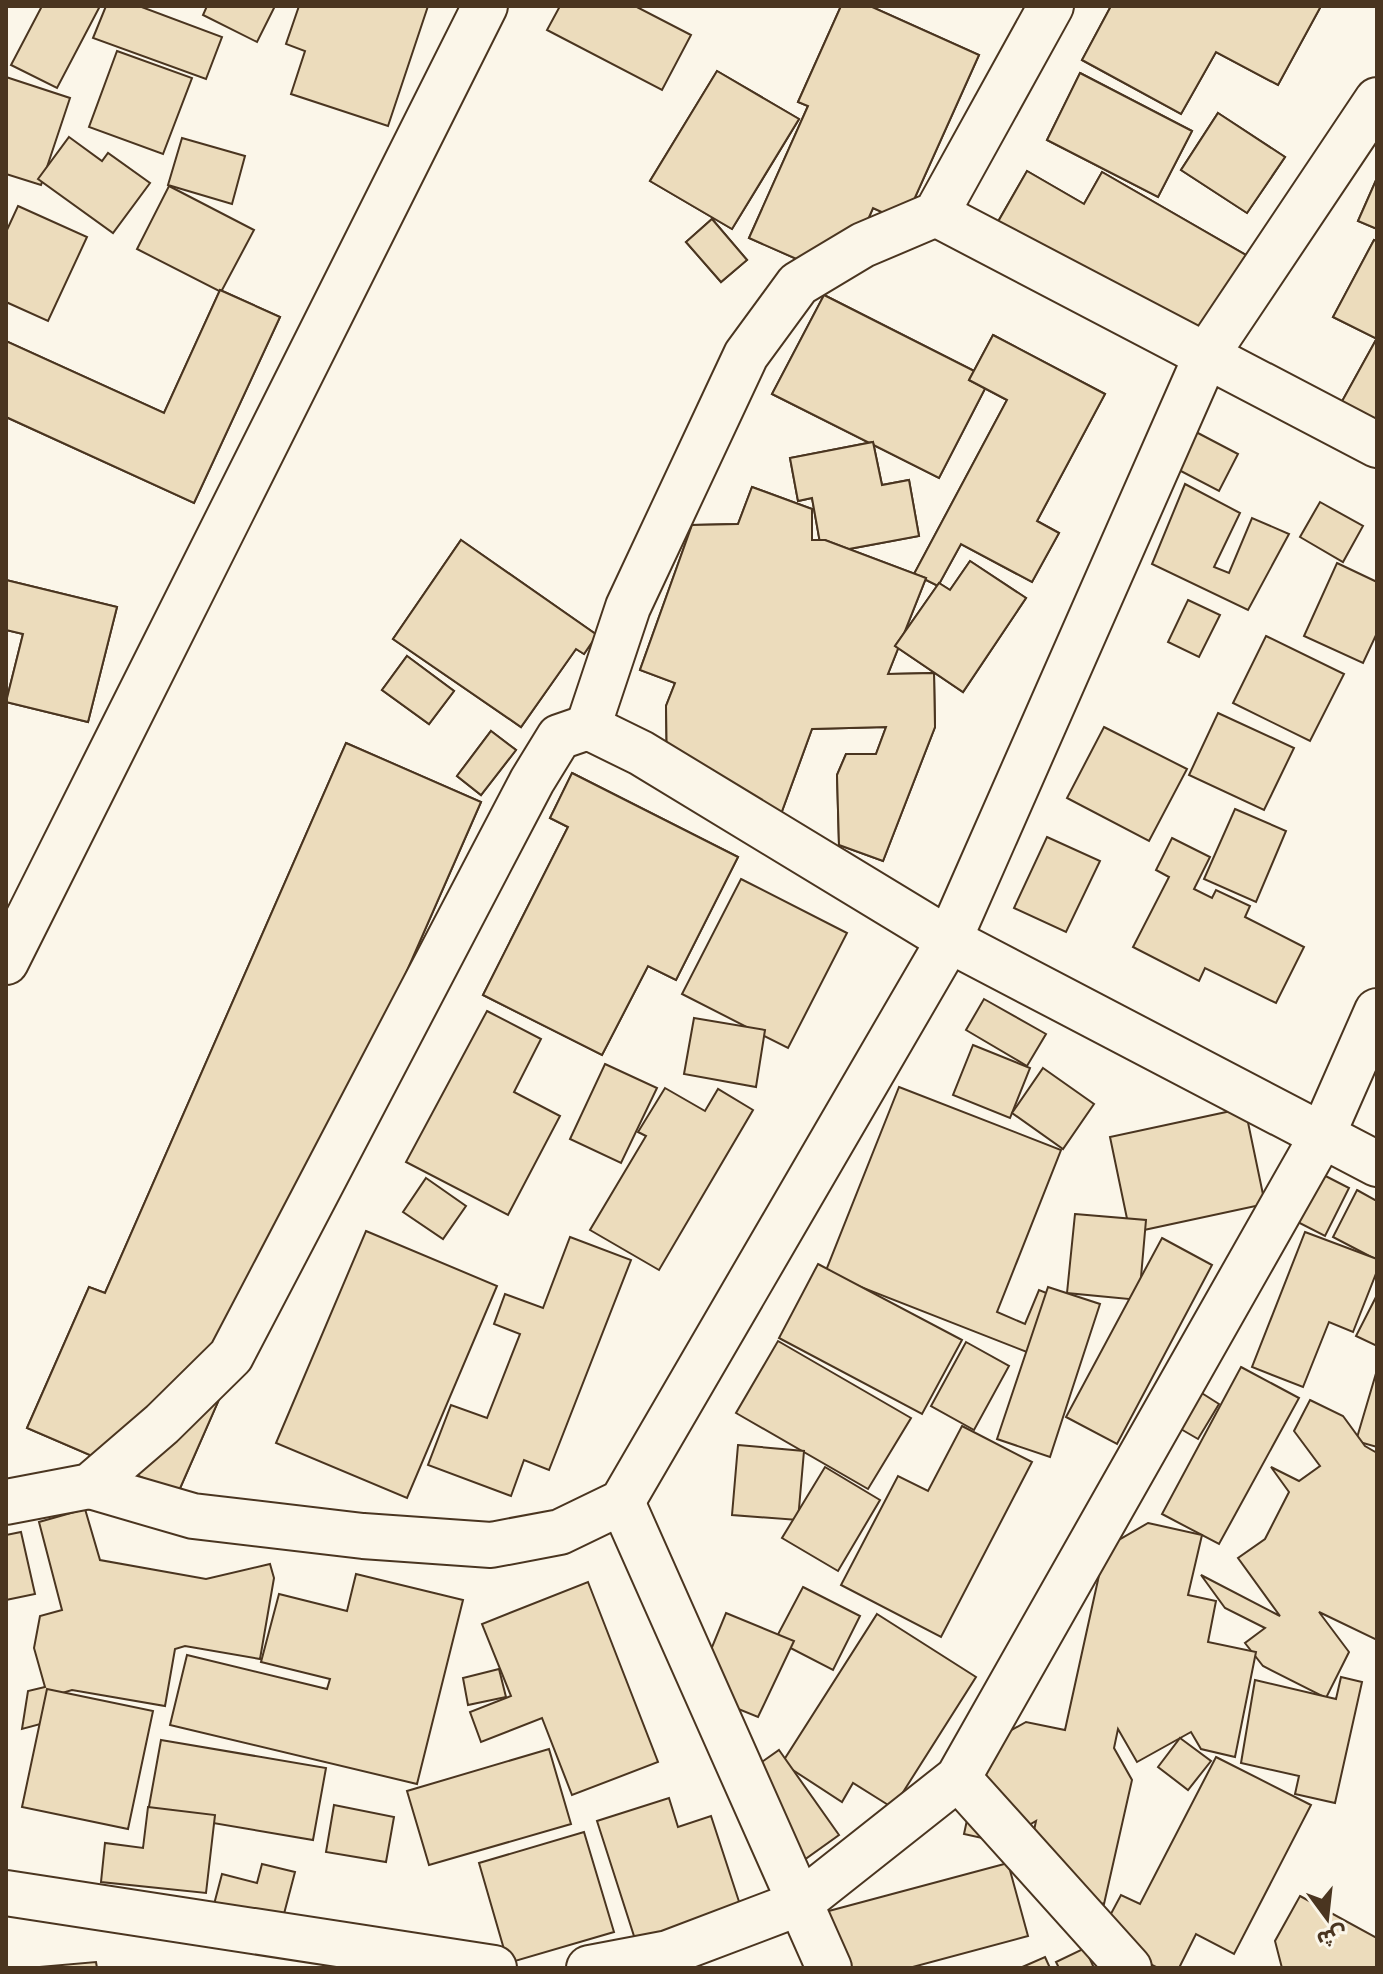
<svg xmlns="http://www.w3.org/2000/svg" width="1383" height="1974" viewBox="0 0 1383 1974" font-family="'Space Grotesk','Noto Sans Arabic',sans-serif">
<style>
.building{fill:#ecdcbc;stroke:#4a3520;stroke-width:2}
.lines{fill:none;stroke-linecap:round;stroke-linejoin:round}
.street-casing{stroke:#4a3520;stroke-width:48}
.secondary-casing{stroke:#4a3520;stroke-width:48}
.street{stroke:#fbf6e9;stroke-width:44}
.secondary{stroke:#fbf6e9;stroke-width:44}
</style>
<rect width="100%" height="100%" fill="#fbf6e9"/>
<g class="building">
<path d="M42 6H100L57 88 11 65Z"/>
<path d="M106 6H139L222 37 206 79 93 38Z"/>
<path d="M207 6H275L257 42 203 15Z"/>
<path d="M299 6H428L388 126 291 94 305 51 286 44Z"/>
<path d="M560 6H635L691 35 662 90 547 30Z"/>
<path d="M841 6H870L979 55 904 222 873 208 842 279 749 238 808 106 798 102Z"/>
<path d="M841 6H870L979 55 904 222 873 208 842 279 749 238 808 106 798 102Z"/>
<path d="M1111 6H1321L1278 85 1216 52 1181 114 1082 60Z"/>
<path d="M1111 6H1321L1278 85 1216 52 1181 114 1082 60Z"/>
<path d="M117 51 192 78 163 154 89 127Z"/>
<path d="M717 71 799 119 732 229 650 181Z"/>
<path d="M717 71 799 119 732 229 650 181Z"/>
<path d="M1080 73 1192 131 1158 197 1047 140Z"/>
<path d="M1080 73 1192 131 1158 197 1047 140Z"/>
<path d="M6 77 70 98 41 185 6 174Z"/>
<path d="M1218 113 1285 157 1247 213 1181 170Z"/>
<path d="M1218 113 1285 157 1247 213 1181 170Z"/>
<path d="M69 137 102 161 108 153 150 183 113 233 38 179Z"/>
<path d="M182 138 245 156 232 204 168 185Z"/>
<path d="M1027 171 1084 204 1102 172 1272 270 1222 357 995 227Z"/>
<path d="M1027 171 1084 204 1102 172 1272 270 1222 357 995 227Z"/>
<path d="M1377 178V229L1358 221Z"/>
<path d="M1377 178V229L1358 221Z"/>
<path d="M169 186 254 230 221 292 137 249Z"/>
<path d="M18 206 87 237 48 321 6 302V232Z"/>
<path d="M712 219 747 260 721 282 686 242Z"/>
<path d="M712 219 747 260 721 282 686 242Z"/>
<path d="M1374 240 1377 241V339L1333 317Z"/>
<path d="M1374 240 1377 241V339L1333 317Z"/>
<path d="M220 290 280 317 194 503 6 417V341L164 413Z"/>
<path d="M220 290 280 317 194 503 6 417V341L164 413Z"/>
<path d="M824 295 990 379 939 478 772 394Z"/>
<path d="M824 295 990 379 939 478 772 394Z"/>
<path d="M993 335 1105 394 1037 521 1059 533 1032 582 961 544 938 586 914 574 1007 400 969 380Z"/>
<path d="M993 335 1105 394 1037 521 1059 533 1032 582 961 544 938 586 914 574 1007 400 969 380Z"/>
<path d="M1377 338V437L1335 414Z"/>
<path d="M1377 338V437L1335 414Z"/>
<path d="M1196 432 1238 454 1219 491 1177 469Z"/>
<path d="M873 442 882 485 909 480 919 536 822 554 812 498 798 501 790 458Z"/>
<path d="M873 442 882 485 909 480 919 536 822 554 812 498 798 501 790 458Z"/>
<path d="M1185 484 1240 513 1214 567 1229 573 1252 518 1289 534 1248 610 1152 564Z"/>
<path d="M752 487 812 509V540H825L926 578 888 674 934 673 935 727 883 861 839 845 837 775 846 754H876L886 727 812 729 781 814 667 771 666 706 675 683 640 670 692 525 738 524Z"/>
<path d="M752 487 812 509V540H825L926 578 888 674 934 673 935 727 883 861 839 845 837 775 846 754H876L886 727 812 729 781 814 667 771 666 706 675 683 640 670 692 525 738 524Z"/>
<path d="M1320 502 1363 526 1343 562 1300 537Z"/>
<path d="M461 540 597 635 584 654 576 649 521 727 393 639Z"/>
<path d="M461 540 597 635 584 654 576 649 521 727 393 639Z"/>
<path d="M970 561 1026 598 963 692 895 646 939 583 950 590Z"/>
<path d="M970 561 1026 598 963 692 895 646 939 583 950 590Z"/>
<path d="M1337 563 1377 582V633L1363 663 1304 636Z"/>
<path d="M6 580 117 607 88 722 6 702 23 634 6 630Z"/>
<path d="M6 580 117 607 88 722 6 702 23 634 6 630Z"/>
<path d="M1188 600 1220 615 1199 657 1168 642Z"/>
<path d="M1266 636 1344 674 1310 741 1233 703Z"/>
<path d="M407 656 454 691 429 724 382 690Z"/>
<path d="M407 656 454 691 429 724 382 690Z"/>
<path d="M1218 713 1294 748 1264 810 1189 775Z"/>
<path d="M1104 727 1187 769 1149 841 1067 798Z"/>
<path d="M491 731 516 750 481 795 457 776Z"/>
<path d="M491 731 516 750 481 795 457 776Z"/>
<path d="M346 743 481 802 178 1493 27 1428 89 1287 105 1293Z"/>
<path d="M346 743 481 802 178 1493 27 1428 89 1287 105 1293Z"/>
<path d="M572 773 738 857 676 980 648 966 602 1055 483 995 568 827 550 818Z"/>
<path d="M572 773 738 857 676 980 648 966 602 1055 483 995 568 827 550 818Z"/>
<path d="M1235 809 1286 831 1256 902 1204 879Z"/>
<path d="M1047 837 1100 861 1066 932 1014 908Z"/>
<path d="M1172 838 1210 857 1194 889 1212 898 1216 890 1250 906 1245 917 1304 947 1276 1003 1205 968 1199 981 1133 947 1169 877 1156 870Z"/>
<path d="M741 879 847 933 788 1048 682 994Z"/>
<path d="M984 999 1046 1034 1027 1066 966 1030Z"/>
<path d="M487 1011 541 1039 514 1092 560 1116 508 1215 406 1162Z"/>
<path d="M694 1018 765 1030 756 1087 684 1074Z"/>
<path d="M973 1045 1030 1068 1010 1118 953 1095Z"/>
<path d="M605 1064 657 1088 621 1163 570 1139Z"/>
<path d="M1043 1068 1094 1104 1063 1149 1012 1113Z"/>
<path d="M899 1087 1061 1150 997 1312 1025 1324 1039 1290 1054 1296 1032 1354 825 1273Z"/>
<path d="M665 1088 705 1111 718 1089 753 1110 659 1270 590 1230 646 1136 638 1132Z"/>
<path d="M1245 1108 1265 1204 1130 1233 1110 1137Z"/>
<path d="M1308 1167 1349 1188 1325 1236 1282 1214Z"/>
<path d="M426 1178 466 1206 443 1239 403 1212Z"/>
<path d="M1357 1190 1377 1201V1260L1333 1237Z"/>
<path d="M1075 1214 1146 1220 1139 1300 1067 1293Z"/>
<path d="M366 1231 497 1286 407 1498 276 1443Z"/>
<path d="M1305 1232 1377 1259V1271L1353 1332 1329 1322 1303 1387 1252 1367Z"/>
<path d="M570 1237 631 1260 549 1470 524 1460 511 1496 428 1465 451 1405 487 1418 520 1334 494 1324 505 1294 543 1308Z"/>
<path d="M1162 1238 1212 1265 1117 1444 1066 1417Z"/>
<path d="M818 1264 962 1340 922 1414 779 1338Z"/>
<path d="M1048 1287 1100 1304 1050 1457 997 1439Z"/>
<path d="M1377 1295V1346L1356 1336Z"/>
<path d="M778 1341 911 1418 868 1489 736 1413Z"/>
<path d="M966 1342 1009 1366 974 1430 931 1406Z"/>
<path d="M1241 1367 1299 1398 1219 1544 1162 1514Z"/>
<path d="M1377 1370V1447L1356 1441Z"/>
<path d="M1189 1385 1219 1404 1198 1439 1167 1421Z"/>
<path d="M1310 1400 1343 1416 1365 1446 1377 1453V1640L1319 1612 1349 1652 1326 1698 1263 1666 1245 1643 1265 1628 1225 1608 1201 1575 1280 1616 1238 1558 1265 1539 1289 1492 1271 1467 1299 1481 1320 1466 1294 1431Z"/>
<path d="M962 1426 1032 1462 941 1637 841 1585 898 1476 928 1491Z"/>
<path d="M738 1445 804 1451 798 1520 732 1515Z"/>
<path d="M825 1467 880 1500 838 1571 782 1538Z"/>
<path d="M85 1509 100 1560 206 1579 270 1564 274 1578 260 1659 185 1646 175 1649 165 1706 72 1690 52 1696 48 1722 22 1729 28 1691 45 1687 34 1648 40 1616 62 1610 39 1522Z"/>
<path d="M1148 1523 1202 1535 1188 1595 1216 1601 1208 1642 1256 1652 1235 1757 1201 1749 1191 1732 1137 1762 1118 1729 1114 1748 1132 1780 1104 1904 1052 1892 1029 1854 1036 1821 1000 1842 964 1834 983 1746 1026 1722 1065 1730 1105 1548Z"/>
<path d="M21 1532 35 1594 6 1600V1535Z"/>
<path d="M356 1574 463 1600 417 1784 170 1725 187 1655 327 1689 330 1679 261 1662 279 1594 347 1611Z"/>
<path d="M588 1582 658 1762 572 1795 542 1718 481 1742 470 1712 511 1696 482 1624Z"/>
<path d="M803 1587 860 1616 833 1670 775 1640Z"/>
<path d="M726 1613 794 1641 758 1717 694 1691Z"/>
<path d="M877 1614 976 1677 893 1808 853 1783 842 1802 782 1763Z"/>
<path d="M499 1669 506 1697 468 1705 463 1678Z"/>
<path d="M1341 1677 1362 1682 1335 1803 1295 1794 1299 1776 1241 1763 1255 1680 1336 1699Z"/>
<path d="M47 1689 153 1711 128 1829 22 1807Z"/>
<path d="M1180 1738 1211 1761 1188 1790 1158 1767Z"/>
<path d="M161 1740 326 1768 313 1840 148 1812Z"/>
<path d="M549 1749 571 1824 429 1865 407 1791Z"/>
<path d="M779 1750 839 1835 797 1865 736 1780Z"/>
<path d="M1216 1757 1311 1805 1234 1954 1196 1934 1179 1968H1158L1098 1938 1121 1895 1140 1904Z"/>
<path d="M669 1798 678 1827 711 1816 748 1929 643 1964 597 1821Z"/>
<path d="M334 1805 394 1817 386 1862 326 1852Z"/>
<path d="M148 1807 215 1815 206 1893 101 1882 105 1843 143 1848Z"/>
<path d="M584 1832 614 1932 508 1963 479 1863Z"/>
<path d="M1008 1863 1028 1936 909 1968H840L825 1912Z"/>
<path d="M262 1864 295 1872 280 1929 212 1912 222 1874 257 1883Z"/>
<path d="M1300 1896 1377 1938V1968H1282L1275 1941Z"/>
<path d="M1085 1948 1094 1968H1059L1056 1962Z"/>
<path d="M1045 1957 1050 1968H1020Z"/>
<path d="M96 1962 97 1968H28Z"/>
</g>
<g class="lines">
<defs>
<g id="street">
<path d="M936 214 1377 445"/>
<path d="M588 727 628 607 746 355 798 284 863 245 936 214 1051 6"/>
<path d="M90 1486 193 1516 363 1536 491 1545 560 1532 622 1502 949 940 1207 354 1377 100"/>
<path d="M6 1502 90 1486 162 1424 231 1356 532 781 559 737 588 727 641 753 949 940 1377 1164"/>
<path d="M622 1502 829 1968"/>
<path d="M958 1778 1129 1968"/>
<path d="M6 1893 494 1968"/>
<path d="M589 1968 668 1953 800 1903 958 1778 1322 1136 1377 1011"/>
</g>
<path id="secondary" d="M6 962 485 6"/>
</defs>
<use href="#street" class="street-casing"/>
<use href="#secondary" class="secondary-casing"/>
<use href="#street" class="street"/>
<use href="#secondary" class="secondary"/>
</g>
<rect width="1383" height="1974" fill="none" stroke="#4a3520" stroke-width="16"/>
<g transform="translate(1327 1918) rotate(165)" stroke="#fbf6e9" stroke-width="6" paint-order="stroke">
<path d="M0-6L14 30L0 20L-14 30Z" fill="#4a3520"/>
<text y="-12" font-size="22" font-weight="bold" text-anchor="middle" fill="#4a3520">ش</text>
</g>
</svg>
